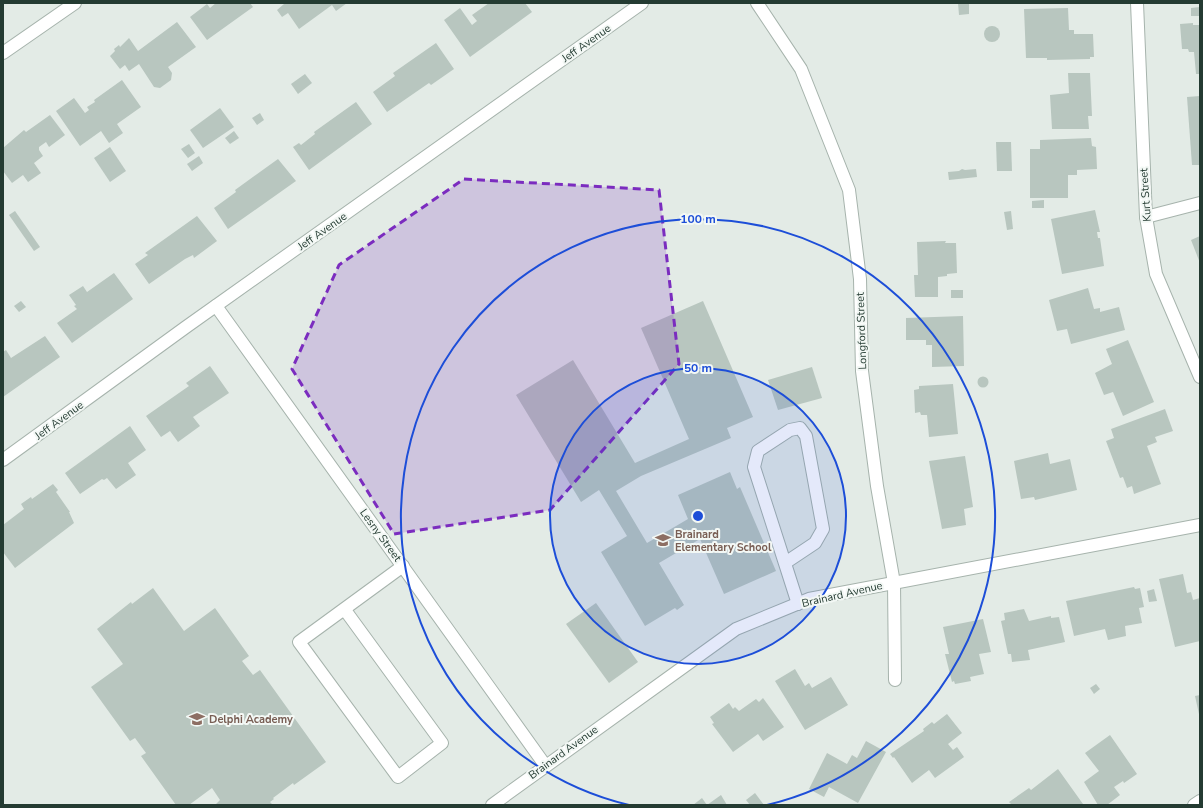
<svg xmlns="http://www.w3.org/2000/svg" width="1203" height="808" viewBox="0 0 1203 808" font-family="'Nunito Sans',sans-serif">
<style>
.building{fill:#b8c6bf}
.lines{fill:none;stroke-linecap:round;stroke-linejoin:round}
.minor-casing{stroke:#a6b3ac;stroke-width:14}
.minor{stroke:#fff;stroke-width:12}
.marked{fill:#7b2cbf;fill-opacity:0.2;stroke:#7b2cbf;stroke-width:3;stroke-dasharray:8 5;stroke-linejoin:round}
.ring{fill:none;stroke:#1d4ed8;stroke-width:2}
.labels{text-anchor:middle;stroke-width:4;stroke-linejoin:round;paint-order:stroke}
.street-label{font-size:11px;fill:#243b32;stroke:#f3f8f5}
.education-label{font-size:11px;font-weight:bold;fill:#785e54;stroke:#f3f8f5;text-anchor:start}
.centre{fill:#1d4ed8;stroke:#f3f8f5;stroke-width:2}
.ring-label{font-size:12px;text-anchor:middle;font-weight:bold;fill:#1d4ed8;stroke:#f3f8f5;stroke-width:4;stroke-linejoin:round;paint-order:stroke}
</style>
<rect width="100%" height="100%" fill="#e3ebe6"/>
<g class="building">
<path d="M216 3H250L253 7 207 40 190 17 207 4 210 8Z"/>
<path d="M283 3H347L336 11 332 5 299 29 288 13 282 17 277 10 284 4Z"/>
<path d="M489 3H525L532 12 470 57 444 20 460 8 472 25 477 21 472 15Z"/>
<path d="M958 3H969V14L959 15Z"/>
<path d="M1200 7V16H1191V8Z"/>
<path d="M1068 8 1069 30H1074V34H1093L1094 57H1090V59L1047 60V58H1026L1024 9Z"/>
<path d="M177 22 196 47 168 67 172 73 171 80 160 88 154 87 139 64 129 71 125 65 120 69 110 56 115 51 114 49 119 45 120 47 129 38 138 51Z"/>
<path d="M1193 23V25H1200V74H1196L1194 52H1189L1188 49H1182L1180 24Z"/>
<circle cx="992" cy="34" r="8"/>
<path d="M436 43 454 69 431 85 429 83 387 112 373 92 395 76 393 73Z"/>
<path d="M1068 73H1090L1092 116H1088L1089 129H1052L1050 95 1069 93Z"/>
<path d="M305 74 312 83 298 94 291 84Z"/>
<path d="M122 80 141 107 117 124 123 133 109 143 101 131 80 146 56 111 74 98 85 113 89 110 87 107 95 102 94 100Z"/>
<path d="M1200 96V165H1192L1187 97Z"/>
<path d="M356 102 372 124 309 170 293 147 299 143 301 145 315 134 314 132Z"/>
<path d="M220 108 234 127 203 148 190 130Z"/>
<path d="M260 113 264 120 257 125 252 118Z"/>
<path d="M50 115 65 135 49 147 46 142 39 147V150L43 156 34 163 41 173 28 182 23 175 12 183 3 171V148L24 130 26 132Z"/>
<path d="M234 131 239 138 230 144 225 138Z"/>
<path d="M1091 138 1092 146 1096 147 1097 169 1077 170V175H1068V198H1030V149H1040V140Z"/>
<path d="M996 142H1011L1012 171H997Z"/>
<path d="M189 144 195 153 188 158 181 149Z"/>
<path d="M110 147 126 171 110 182 94 158Z"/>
<path d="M199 156 203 163 192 171 187 164Z"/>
<path d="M278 159 296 181 228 229 214 208 236 192 235 190Z"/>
<path d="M962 169 965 170 976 169 977 177 949 180 948 172 959 171Z"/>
<path d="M1044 200V208H1032V201Z"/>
<path d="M1095 210 1100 232H1097L1098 238H1100L1104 266 1062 274 1051 219Z"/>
<path d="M15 211 40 247 34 251 9 215Z"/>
<path d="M1011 211 1013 229 1007 230 1004 212Z"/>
<path d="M197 216 217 241 194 258 193 255 185 259 149 284 135 264 148 255 145 253Z"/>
<path d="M1200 236V263L1191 240Z"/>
<path d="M946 241 945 243H956L957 273 947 274V276L938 277V297H915L914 275H918L917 242Z"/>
<path d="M114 273 133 299 72 343 57 323 77 309 74 306 76 305 69 295 83 286 87 292Z"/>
<path d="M1088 288 1094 309 1100 308V312L1119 307 1125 330 1071 344 1067 329 1057 331 1049 300Z"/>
<rect x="951" y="290" width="12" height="8"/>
<path d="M21 301 26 307 19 312 14 306Z"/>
<path d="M703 301 753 417 727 428 731 438 641 476 616 491 647 543 688 519 678 495 730 472 737 489 740 487 776 571 724 594 700 539 659 563 684 605 677 610 675 608 645 626 601 552 627 536 599 490 581 502 516 395 573 360 635 463 689 439 641 328Z"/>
<path d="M963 316 964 366 932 367V345H926V340H906V318Z"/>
<path d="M45 336 60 357 3 397V352L6 350 11 358Z"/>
<path d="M1128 340 1154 402 1123 416 1113 392 1104 395 1095 373 1112 364 1106 349Z"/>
<path d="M210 366 229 393 193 417 200 426 178 442 170 431 161 437 146 416 189 386 186 383Z"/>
<path d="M812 367 822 398 778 410 768 380Z"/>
<circle cx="983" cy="382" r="5.5"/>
<path d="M953 384 958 434 929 437 927 415H921L920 412 915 413 914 390 919 389V386Z"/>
<path d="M1165 409 1173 431 1155 437 1157 442 1147 446 1161 484 1134 494 1132 486 1127 488 1123 477 1120 478 1106 441 1114 438 1111 429Z"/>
<path d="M130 426 146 450 128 463 136 475 116 489 107 478 104 480 102 479 80 494 65 473Z"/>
<path d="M1048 453 1050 464 1070 459 1077 490 1035 500 1034 497 1021 499 1014 461Z"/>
<path d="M965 456 973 507 964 509 966 525 942 529 929 461Z"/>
<path d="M53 484 58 490 56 492 70 512H69L74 523 15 568 3 552V525L24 509 21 504 31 497 32 499Z"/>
<path d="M1183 574 1187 593 1191 592 1193 600 1200 598V641L1175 647 1159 579Z"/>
<path d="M1134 587 1135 589 1140 588 1144 607 1139 608 1142 623 1125 626 1126 636 1108 640 1105 629 1074 636 1066 601Z"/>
<path d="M153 588 184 631 215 608 249 656 242 661 253 675 260 670 326 762 294 785 293 783 273 798 274 799 270 802 273 805H215L220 800 212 788 189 805H176L141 756 146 753 135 738 130 741 91 687 123 664 97 629 131 602 132 604Z"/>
<path d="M1154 589 1157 601 1149 602 1147 591Z"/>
<path d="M596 603 638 662 609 683 566 624Z"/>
<path d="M1024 609 1029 621 1051 616V618L1059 617 1065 642 1028 650 1030 660 1012 662 1011 654H1008L1001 621 1005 620 1004 613Z"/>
<path d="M983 619 991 652 979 654 984 674 970 677 971 681 955 684 954 681 952 682 945 654H949L943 627Z"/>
<path d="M795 669 805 686 809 683 812 688 831 677 848 705 805 730 775 681Z"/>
<path d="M1096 684 1100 689 1094 694 1090 688Z"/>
<path d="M1200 695V714H1199L1195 696Z"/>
<path d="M763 698 784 727 763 741 758 734 733 752 712 724 714 723 710 717 729 703 733 709 735 707 739 711 756 699 759 702Z"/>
<path d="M947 714 962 733 948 744 953 750 957 747 964 757 935 778 929 770 912 783 894 757 893 758 890 754 924 731 923 729 932 722 934 724Z"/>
<path d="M1110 735 1137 774 1124 783 1123 781 1114 787 1120 795 1107 805H1098L1084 782 1099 771 1085 753Z"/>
<path d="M866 741 886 752 858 803 829 787 824 797 809 789 827 753 847 764 852 755 857 758Z"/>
<path d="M1058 769 1083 804 1012 805 1009 802 1029 788 1031 790Z"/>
<path d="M755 793 764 805H750L746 800Z"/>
<path d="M721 795 727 805H707Z"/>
<path d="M702 798 707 805H693Z"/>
</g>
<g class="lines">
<defs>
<g id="minor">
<path d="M757 3 801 69 849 190 860 279 862 371 877 486 894 583 895 680"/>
<path d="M1137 3 1146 217 1156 274 1200 377"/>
<path d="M3 53 75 3"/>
<path d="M1146 217 1200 203"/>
<path d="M216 306 545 765"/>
<path d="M3 460 186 327 642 3"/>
<path d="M785 563 815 543 823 529 806 436 800 428 790 430 758 451 754 467 798 604"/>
<path d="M345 610 442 743 398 777 299 642 403 566"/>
<path d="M492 805 736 629 809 599 1200 525"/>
<path d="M1194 805 1200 801"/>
</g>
</defs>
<use href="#minor" class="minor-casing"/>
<use href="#minor" class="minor"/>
</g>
<path class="marked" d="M464 179 659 190 679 364 550 510 394 534 292 369 339 265Z"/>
<circle cx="698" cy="516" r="148" fill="#1d4ed8" fill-opacity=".12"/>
<g class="ring">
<circle cx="698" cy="516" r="148"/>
<path d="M629 805A297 297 0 1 1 767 805"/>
</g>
<defs>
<symbol id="school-bare" viewBox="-9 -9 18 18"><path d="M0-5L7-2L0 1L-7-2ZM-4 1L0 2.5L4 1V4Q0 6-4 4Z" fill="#8d6e63" stroke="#f3f8f5" stroke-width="2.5" paint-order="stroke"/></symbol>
</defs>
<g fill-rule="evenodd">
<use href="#school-bare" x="652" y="529" width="22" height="22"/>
<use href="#school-bare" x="186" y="708" width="22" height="22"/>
</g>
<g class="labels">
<g class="street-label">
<text transform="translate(586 43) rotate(-35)" y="4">Jeff Avenue</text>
<text transform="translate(1145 195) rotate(-94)" y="4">Kurt Street</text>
<text transform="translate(322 231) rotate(-35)" y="4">Jeff Avenue</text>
<text transform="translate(861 331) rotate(-92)" y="4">Longford Street</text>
<text transform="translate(59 420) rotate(-36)" y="4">Jeff Avenue</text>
<text transform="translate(381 535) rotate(54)" y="4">Lesny Street</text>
<text transform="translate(842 594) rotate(-13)" y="4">Brainard Avenue</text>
<text transform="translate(563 752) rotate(-36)" y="4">Brainard Avenue</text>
</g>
<g class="education-label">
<text x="675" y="538">Brainard<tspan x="675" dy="13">Elementary School</tspan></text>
<text x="209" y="723">Delphi Academy</text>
</g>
</g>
<circle cx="698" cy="516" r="6" class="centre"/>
<g class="ring-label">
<text x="698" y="223">100 m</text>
<text x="698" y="372">50 m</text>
</g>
<rect width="1203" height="808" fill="none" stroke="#243b32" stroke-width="8"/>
</svg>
